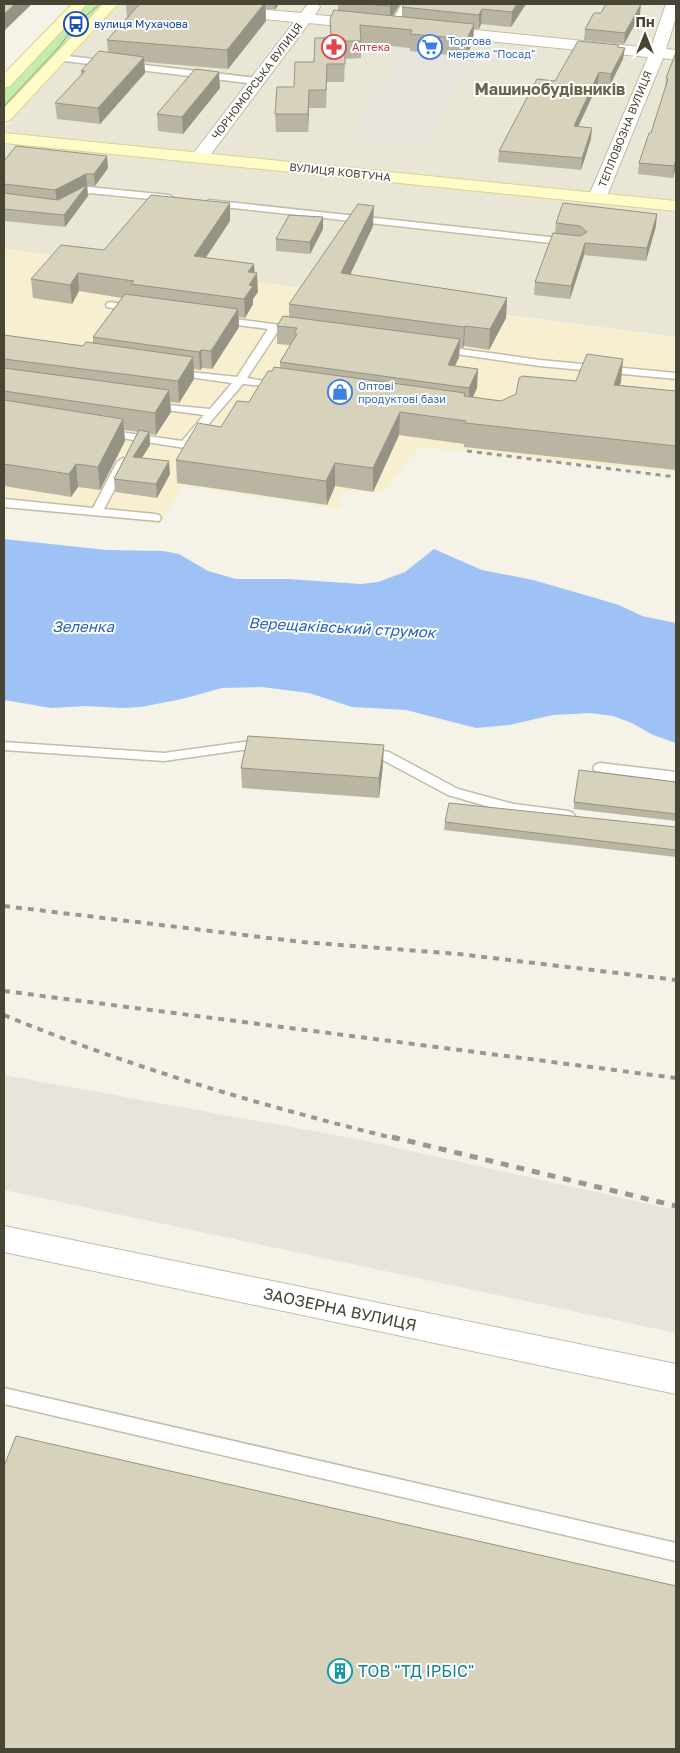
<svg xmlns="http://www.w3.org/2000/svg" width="680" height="1753" viewBox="0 0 680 1753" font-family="'Golos Text',sans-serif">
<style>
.residential{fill:#e9e6d5}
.commercial{fill:#f8efd1}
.industrial{fill:#e7e4dc}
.green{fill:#c4ecad}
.water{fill:#9fc2f6}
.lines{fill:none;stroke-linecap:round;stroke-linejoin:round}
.lane-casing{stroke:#c1bda9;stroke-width:3}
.street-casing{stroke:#c1bda9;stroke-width:2}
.secondary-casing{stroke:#d8d394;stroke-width:2}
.lane{fill:#fff;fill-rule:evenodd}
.street{fill:#fff;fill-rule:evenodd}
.secondary{fill:#fffcc7;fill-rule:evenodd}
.tram{stroke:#979797;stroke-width:1}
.rail-far2{stroke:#979797;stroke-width:3;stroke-dasharray:5 5;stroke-linecap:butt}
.rail-far1{stroke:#979797;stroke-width:4;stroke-dasharray:6 6;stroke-linecap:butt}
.rail{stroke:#979797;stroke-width:5;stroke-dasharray:8 8;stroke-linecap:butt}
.wall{fill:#b9b5a2}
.shaded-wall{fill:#969384}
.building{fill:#d7d2bc;stroke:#969384}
.labels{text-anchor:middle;stroke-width:4;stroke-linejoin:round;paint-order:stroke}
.far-transit-label{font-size:11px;fill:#164399;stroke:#fff;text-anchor:start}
.far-shop-label{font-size:11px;fill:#366cbe;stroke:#fff;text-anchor:start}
.far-health-label{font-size:11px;fill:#be3a42;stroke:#fff;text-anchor:start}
.far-street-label{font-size:11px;fill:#484535;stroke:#fff}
.water-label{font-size:15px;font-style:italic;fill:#2661bd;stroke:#fff}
.far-district-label{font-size:16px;font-weight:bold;fill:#6c654c;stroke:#fff}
.near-street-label{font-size:16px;fill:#484535;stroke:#fff}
.near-culture-label{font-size:16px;fill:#0d838f;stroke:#fff;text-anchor:start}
</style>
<rect width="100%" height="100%" fill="#f5f3e7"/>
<g class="residential">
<path d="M120 4H676V204L4 134V128Z"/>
<path d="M4 142 676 211V337L4 249Z"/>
</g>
<path class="commercial" d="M4 249 676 338V473L419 447 384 492 341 491 340 509 182 486 160 524 4 506Z"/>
<g class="industrial">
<path d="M406 46 478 52 427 143 351 139Z"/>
<path d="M4 1075 357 1139 676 1210V1333L4 1190Z"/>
</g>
<path class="green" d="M85 4H106L4 112V87Z"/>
<path class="water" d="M4 539 107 550 163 551 179 554 208 571 236 579H288L361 584 378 582 405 572 434 549 482 570 533 580 592 597 619 605 642 616 676 623V743L653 735 632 723 613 716 590 713 553 715 509 725 476 728 406 710 352 707 309 693 262 687 222 688 182 699 141 707 122 708 86 706 51 708 4 700Z"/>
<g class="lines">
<defs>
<g id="lane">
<path d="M402 4H410L395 29H389L388 27Z"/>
<path d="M59 55 257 78 261 81 257 84 56 60V56Z"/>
<path d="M88 187 169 195 174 198 169 201 90 193 70 203 65 200Z"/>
<path d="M209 200 569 239 574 242 569 245 206 205 204 203Z"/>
<path d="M111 302 135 306 140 309 135 312 107 307 106 305 107 303Z"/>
<path d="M220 317 302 328 303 330 302 332 278 331 247 378 283 384 285 386 283 388 243 384 189 447 185 448 102 435 100 433 106 430 182 441 204 415 151 408 147 407 145 405 147 403 210 409 232 383 175 375 171 374 170 372 171 370 237 377 268 329 216 322 215 320Z"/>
<path d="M439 346 540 360 676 373V379L540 366 435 351 434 349Z"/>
<path d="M123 458 129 462 104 509 155 514 159 515 161 518 159 521 4 507V499L93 508 117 462Z"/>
<path d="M266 739 271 740 273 743 271 746 164 761 4 750V742L164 753Z"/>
<path d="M363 748 389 752 458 789 514 804 568 811 573 813 575 816 573 819 568 821 514 814 448 795 381 759 358 755 356 752 358 749Z"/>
<path d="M600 763 676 772V782L595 771 593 768 595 765Z"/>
<path d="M4 1388 676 1543V1561L4 1404Z"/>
</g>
<g id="street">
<path d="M150 4H201L301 13 308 4H318L320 7 315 15 367 19 372 21 375 24 372 27 367 29 309 23 205 162H193L190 158 294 22 157 8 152 7Z"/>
<path d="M666 4H676V17L666 49 676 50V60L663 58 606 198 603 202 597 203 591 202 588 198 648 57 437 36 432 34 429 31 432 28 437 26 651 48Z"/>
<path d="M4 1226 676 1364V1394L4 1252Z"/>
</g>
<g id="secondary">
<path d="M72 4H87L10 86 4 88V74Z"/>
<path d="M103 4H118L10 120 4 122V108Z"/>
<path d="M4 133 676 201V211L4 143Z"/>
</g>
</defs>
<use href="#lane" class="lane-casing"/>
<use href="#street" class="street-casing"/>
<use href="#secondary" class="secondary-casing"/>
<use href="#lane" class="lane"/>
<use href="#street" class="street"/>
<use href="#secondary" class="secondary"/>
<path class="tram" d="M4 106 59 47 76 24 100 4"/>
<path class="rail-far2" d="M467 451 676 477"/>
<g class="rail-far1">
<path d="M4 906 302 942 459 954 676 980"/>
<path d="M4 991 676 1078"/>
<path d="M4 1015C132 1068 263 1106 397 1139"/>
</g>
<path class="rail" d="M392 1137 676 1206"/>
</g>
<g class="wall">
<path d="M126 4H278V5L275 10 266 9V21L228 69 144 62 145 73 100 124 57 119 55 103 81 75V71L108 52 107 40 127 17Z"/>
<path d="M338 4H400L392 16 402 17V7L526 4 511 27 481 24 479 29H474L473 41 466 57 410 51V48L361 43V58L345 59 344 82H327L326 108H309L308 132H276L275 114 330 38V19L338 11Z"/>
<path d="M601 13 640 15 624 44 584 40 585 29Z"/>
<path d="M618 48 623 59 610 85 598 84 578 126 591 139 581 170 498 162 499 151 555 81Z"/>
<path d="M676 52V166L673 178 638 174 639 163 651 133 665 89 666 78Z"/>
<path d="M220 88 183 134 158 131 157 114Z"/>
<path d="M4 161 108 168 95 186H87L88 196 65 227 4 221Z"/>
<path d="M323 217V229L310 254 276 251V239Z"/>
<path d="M230 221 206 257 254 273 258 292 253 299V304L245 318 239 317V327L212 369 202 368 200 370 194 369V379L179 403 170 402 171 412 156 435 150 434V445L142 458 170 474 157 498 115 492 114 479 138 432 124 430 125 441 100 490 78 487 71 497 4 486V335L83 346 93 343V337L122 298 79 291 72 304 33 298 31 279 104 250Z"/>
<path d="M556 223 656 226 646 261 584 255 570 299 534 295 535 282 555 233Z"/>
<path d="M373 226 350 275 507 298 506 318 489 350 464 346 463 348 460 347 459 357 455 366 477 388 472 397 501 401 576 381 621 382 619 385 676 391V470L464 447V444L399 435 373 492 335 486 327 505 177 483 176 460 221 427 249 402 272 371 280 368V362L290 345 277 344V326L289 316V304Z"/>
<path d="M383 765 379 798 242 788 241 768Z"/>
<path d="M676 782V821L574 809V802Z"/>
<path d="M445 822 676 827V857L444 830Z"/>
</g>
<g class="shaded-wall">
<path d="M15 4H32L4 31V14Z"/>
<path d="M264 4H265L266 21 228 69 227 50Z"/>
<path d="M275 4H278V5L275 10Z"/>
<path d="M392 4H400L390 20V6Z"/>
<path d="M517 4H526L511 27 512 12Z"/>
<path d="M641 4 640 15 624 44 625 33Z"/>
<path d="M482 9 481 24 479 29V15Z"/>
<path d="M474 24 473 41 466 57 467 39Z"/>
<path d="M625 48 623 59 610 85 611 74Z"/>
<path d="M144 57 145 73 100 124 98 108Z"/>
<path d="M219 72 220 88 183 134 182 117Z"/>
<path d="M599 72 598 84 573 138 574 126Z"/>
<path d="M309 90V108L308 132V114Z"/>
<path d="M592 128 591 139 581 170 582 158Z"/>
<path d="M107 156 108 168 95 186 94 174Z"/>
<path d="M676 159V166L673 178 674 166Z"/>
<path d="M86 174 88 196 65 227 64 215 57 202 55 190Z"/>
<path d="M230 203V221L195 274 194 256Z"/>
<path d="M374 206 373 226 341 294V273Z"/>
<path d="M657 214 656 226 646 261 647 248Z"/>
<path d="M323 217V229L310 254V242Z"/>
<path d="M585 243 584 255 570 299 571 286Z"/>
<path d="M254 264 255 277 257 273 258 292 253 299V304L245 318 244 299 248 272Z"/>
<path d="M78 273 79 291 72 304 70 285Z"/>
<path d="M507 298 506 318 489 350 490 329Z"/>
<path d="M238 309 239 327 212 369 211 351Z"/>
<path d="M465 326 464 346 463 348 464 327Z"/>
<path d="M460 339 459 357 447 384 448 365Z"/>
<path d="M201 350 202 368 200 370 199 352Z"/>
<path d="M193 357 194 379 179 403 178 381Z"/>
<path d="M623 359 621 382 611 407 614 385Z"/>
<path d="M478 369 477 388 469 406V388Z"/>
<path d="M169 390 171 412 156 435 155 413Z"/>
<path d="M400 412 399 435 373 492V468Z"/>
<path d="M123 419 125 441 100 490 98 467Z"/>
<path d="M149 432 150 445 134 470 133 457Z"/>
<path d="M169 461 170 474 157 498 156 484Z"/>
<path d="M335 463V486L327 505 326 481Z"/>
<path d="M76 464 78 487 71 497 69 474Z"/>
<path d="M384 745 383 765 379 798V778Z"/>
</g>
<g class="building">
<path d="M4 4H15L4 14Z"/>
<path d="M140 4H264L227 50 107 40Z"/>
<path d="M364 4H392L390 6Z"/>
<path d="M404 4H517L512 12 482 9 479 15 402 7Z"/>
<path d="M606 4H641L625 33 585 29 594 13H601Z"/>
<path d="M334 10 474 24 467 39 410 34 412 30 360 25 361 41H345V64H327L326 90H309L308 114H275L277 87H294L295 62H314L315 38H331L330 19Z"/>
<path d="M578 41 619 45 617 47 625 48 611 74 599 72 574 126 592 128 582 158 499 151 537 79 555 81Z"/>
<path d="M99 51 144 57 98 108 55 103 85 71H81Z"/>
<path d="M676 52V159L674 166 639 163 649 133H651L668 79 666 78Z"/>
<path d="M195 69 219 72 182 117 157 114Z"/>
<path d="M16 146 107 156 94 174H86L55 190 4 184V161Z"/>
<path d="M87 185 64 215 4 209V193L58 200Z"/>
<path d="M151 195 230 203 194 256 254 264 248 272 257 273 249 285 253 286 244 299 131 284 134 281 78 273 70 285 31 279 61 245 104 250Z"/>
<path d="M563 203 657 214 647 248 585 243 571 286 535 282 553 233 580 236 587 232 580 226 556 223Z"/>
<path d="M358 204 374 206 341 273 507 298 490 329 465 326 464 327 289 304Z"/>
<path d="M289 215 323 217 310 242 276 239Z"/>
<path d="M125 294 238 309 211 351 201 350 199 352 93 337Z"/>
<path d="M283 316 460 339 448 365 478 369 469 388 280 362 297 334H294L297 328 277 326Z"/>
<path d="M4 335 83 346 86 342 193 357 178 381 4 359Z"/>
<path d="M587 354 623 359 614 385 676 391V446L465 423 466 421 400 412 373 468 335 463 326 481 176 460 198 423 221 427 237 401 249 402 268 371H272L274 367 465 393 464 396 501 401 516 394 519 378 522 376 576 381Z"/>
<path d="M4 368 169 390 155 413 4 391Z"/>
<path d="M4 400 123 419 98 467 76 464 69 474 4 464Z"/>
<path d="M139 430 149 432 133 457 169 461 156 484 114 479Z"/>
<path d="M248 736 384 745 379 778 241 768Z"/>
<path d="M579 770 676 782V814L574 802Z"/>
<path d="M449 803 676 827V850L445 822Z"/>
<path d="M16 1436 676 1586V1749H4V1466Z"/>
</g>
<defs>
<symbol id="bus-ring" viewBox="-11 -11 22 22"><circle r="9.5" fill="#fff" stroke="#1a4fb4" stroke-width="1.5"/><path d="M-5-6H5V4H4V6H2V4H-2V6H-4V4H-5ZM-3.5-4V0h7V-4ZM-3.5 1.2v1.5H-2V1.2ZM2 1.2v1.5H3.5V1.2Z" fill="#1a4fb4"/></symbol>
<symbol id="pharmacy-ring" viewBox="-11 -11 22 22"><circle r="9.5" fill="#fff" stroke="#e0444e" stroke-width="1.5"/><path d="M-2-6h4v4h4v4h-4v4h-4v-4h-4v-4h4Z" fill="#e0444e"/></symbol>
<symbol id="supermarket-ring" viewBox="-11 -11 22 22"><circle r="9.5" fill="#fff" stroke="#3f7fe0" stroke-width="1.5"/><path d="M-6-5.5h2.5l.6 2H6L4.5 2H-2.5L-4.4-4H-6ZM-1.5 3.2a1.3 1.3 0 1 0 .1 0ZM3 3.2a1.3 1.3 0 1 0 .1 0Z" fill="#3f7fe0"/></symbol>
<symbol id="shop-ring" viewBox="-11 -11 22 22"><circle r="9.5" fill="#fff" stroke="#3f7fe0" stroke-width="1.5"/><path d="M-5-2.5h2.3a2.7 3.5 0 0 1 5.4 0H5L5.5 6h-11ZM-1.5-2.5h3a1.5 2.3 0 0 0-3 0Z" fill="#3f7fe0"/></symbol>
<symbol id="building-ring" viewBox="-11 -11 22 22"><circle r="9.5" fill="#fff" stroke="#0f9aa8" stroke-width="1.5"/><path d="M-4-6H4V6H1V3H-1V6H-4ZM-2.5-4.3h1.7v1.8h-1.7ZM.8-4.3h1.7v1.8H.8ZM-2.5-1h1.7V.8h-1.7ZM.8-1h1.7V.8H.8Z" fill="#0f9aa8"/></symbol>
</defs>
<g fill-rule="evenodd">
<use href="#bus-ring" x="62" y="10" width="28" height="28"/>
<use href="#pharmacy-ring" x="320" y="33" width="28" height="28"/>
<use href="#supermarket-ring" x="416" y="33" width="28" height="28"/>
<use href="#shop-ring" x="326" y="378" width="28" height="28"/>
<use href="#building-ring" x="326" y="1657" width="28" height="28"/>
</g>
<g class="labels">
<g class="far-transit-label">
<text x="94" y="28">вулиця Мухачова</text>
</g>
<g class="far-shop-label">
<text x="448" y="45">Торгова<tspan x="448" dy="13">мережа "Посад"</tspan></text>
<text x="358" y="390">Оптові<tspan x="358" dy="13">продуктові бази</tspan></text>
</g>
<g class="far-health-label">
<text x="352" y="51">Аптека</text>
</g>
<g class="far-street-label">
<text transform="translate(257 81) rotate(-53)" y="4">ЧОРНОМОРСЬКА ВУЛИЦЯ</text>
<text transform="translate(625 129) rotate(-68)" y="4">ТЕПЛОВОЗНА ВУЛИЦЯ</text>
<text transform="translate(340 172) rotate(6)" y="4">ВУЛИЦЯ КОВТУНА</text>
</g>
<g class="water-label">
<text x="83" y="632">Зеленка</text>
<text transform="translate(342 628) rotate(3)" y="5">Верещаківський струмок</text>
</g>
<g class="far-district-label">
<text x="550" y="95">Машинобудівників</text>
</g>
<g class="near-street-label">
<text transform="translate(340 1309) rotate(12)" y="6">ЗАОЗЕРНА ВУЛИЦЯ</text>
</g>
<g class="near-culture-label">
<text x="358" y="1677">ТОВ "ТД ІРБІС"</text>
</g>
</g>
<rect width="680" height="1753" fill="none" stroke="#484535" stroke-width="10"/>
<g transform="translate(645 35)" stroke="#ffffff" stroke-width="4" paint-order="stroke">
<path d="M0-4L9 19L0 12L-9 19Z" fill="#484535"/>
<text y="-8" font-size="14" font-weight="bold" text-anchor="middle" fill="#484535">Пн</text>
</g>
</svg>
